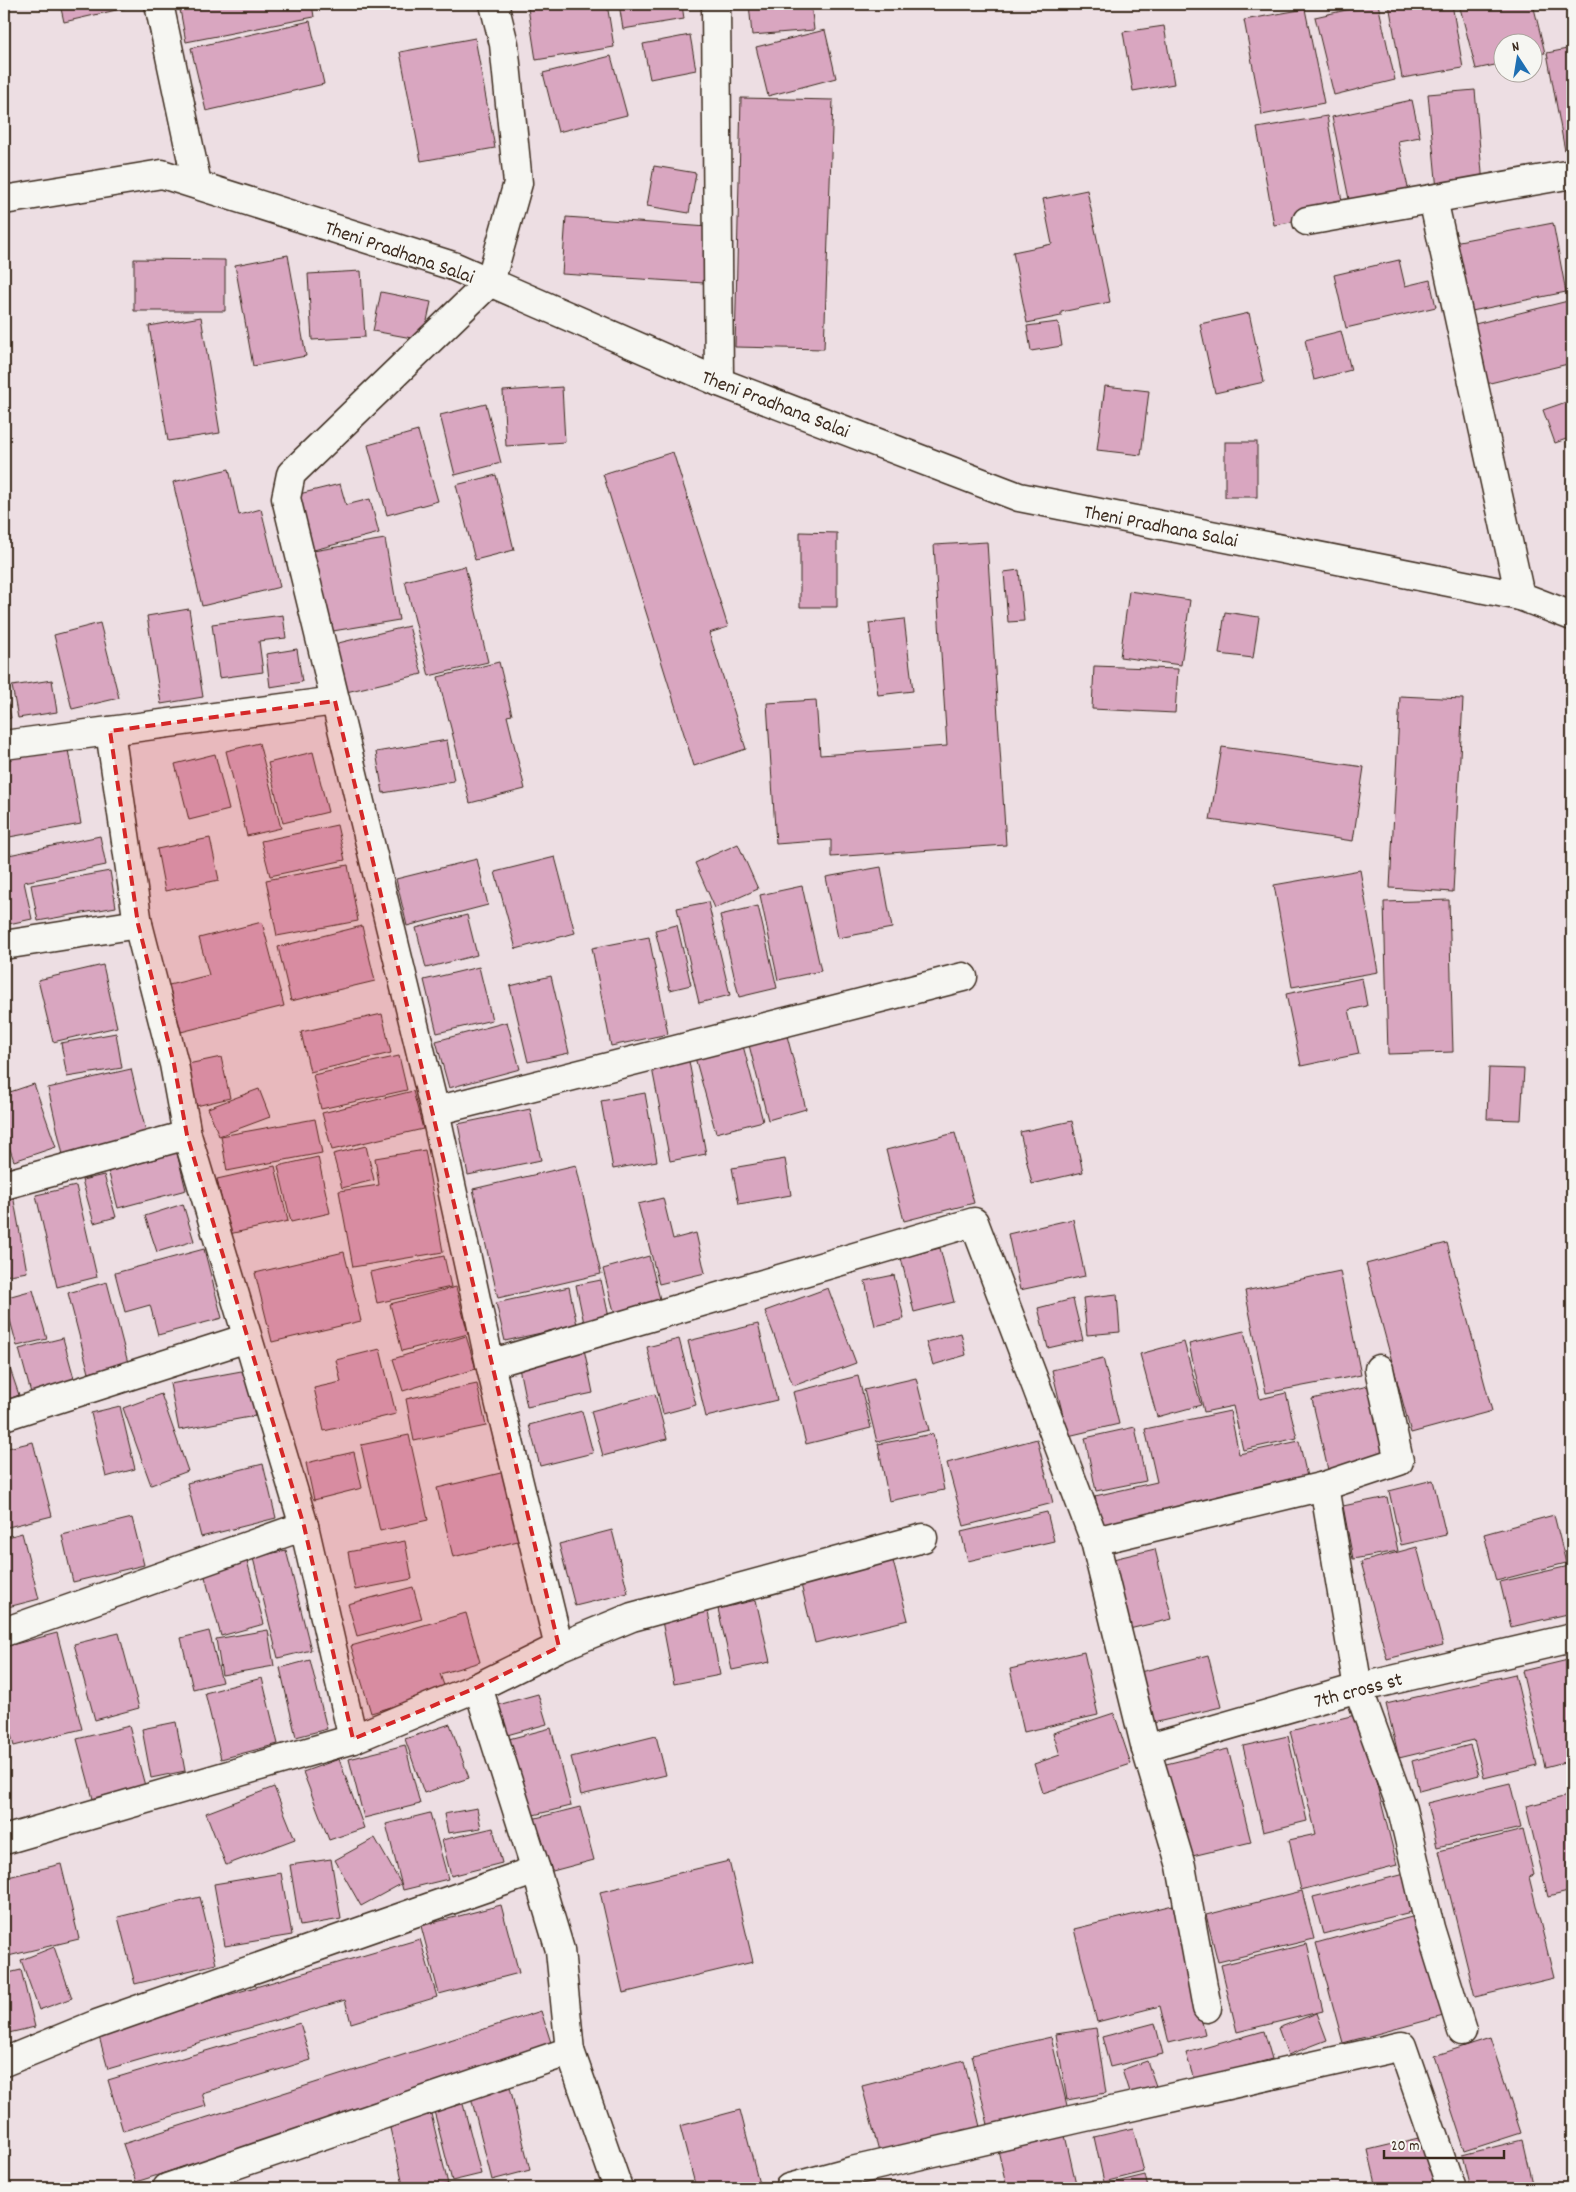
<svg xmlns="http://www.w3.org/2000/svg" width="1576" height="2192" viewBox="0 0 1576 2192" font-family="Dekko,sans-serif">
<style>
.building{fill:#d9a6c0;stroke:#3b2a1e}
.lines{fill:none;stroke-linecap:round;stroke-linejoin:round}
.minor-casing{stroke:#3b2a1e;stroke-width:31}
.primary-casing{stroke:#3b2a1e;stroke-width:31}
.minor{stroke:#f6f6f2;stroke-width:28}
.primary{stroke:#f6f6f2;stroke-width:28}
.marked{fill:#d62828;fill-opacity:0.2;stroke:#d62828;stroke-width:4;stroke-dasharray:10 6;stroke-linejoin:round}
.labels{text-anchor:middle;stroke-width:4;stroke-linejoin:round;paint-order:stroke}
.street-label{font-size:20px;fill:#3b2a1e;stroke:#f6f6f2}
</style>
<rect width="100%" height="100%" fill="#eddee3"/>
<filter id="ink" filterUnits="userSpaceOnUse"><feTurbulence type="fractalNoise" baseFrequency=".02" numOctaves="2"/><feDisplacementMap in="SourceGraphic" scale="10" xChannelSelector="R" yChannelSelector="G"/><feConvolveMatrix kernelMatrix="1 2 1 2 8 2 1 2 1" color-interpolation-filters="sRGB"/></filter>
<g filter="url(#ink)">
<g class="building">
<path d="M60 4H124L125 8 64 22Z"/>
<path d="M179 4H312L314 17 186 42Z"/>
<path d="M555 4H607L614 47 536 60 528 8Z"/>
<path d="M619 4H682L684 19 623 29Z"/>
<path d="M749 4H811L814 30 752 35Z"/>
<path d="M1373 4H1378L1395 80 1334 95 1315 17Z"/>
<path d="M1389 4H1452L1463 68 1402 78Z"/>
<path d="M1459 4H1533L1545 53 1534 55V42H1504V63L1476 69Z"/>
<path d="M1305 9 1324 103 1262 115 1244 20Z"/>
<path d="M310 21 324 84 206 111 191 48Z"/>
<path d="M1164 26 1174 84 1133 91 1123 32Z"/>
<path d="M825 30 836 78 768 96 756 47Z"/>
<path d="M690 35 696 70 650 79 643 44Z"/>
<path d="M475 38 495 148 421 161 400 52Z"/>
<path d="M1572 48V149L1565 151 1547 53Z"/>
<path d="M611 56 627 115 558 132 543 73Z"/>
<path d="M1475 90 1483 185 1437 190 1428 94Z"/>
<path d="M741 98 833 100 824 349 735 347Z"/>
<path d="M1412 100 1420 137 1398 141 1410 197 1351 209 1332 117Z"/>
<path d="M1327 116 1344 213 1274 225 1257 128Z"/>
<path d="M654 166 696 173 689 213 647 206Z"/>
<path d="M1087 190 1110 302 1061 312V316L1027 323 1013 252 1052 244 1043 199Z"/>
<path d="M566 217 708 227 704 283 562 274Z"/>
<path d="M1553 223 1566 292 1467 312 1454 242Z"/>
<path d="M288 255 306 356 253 366 235 265Z"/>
<path d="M134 259 225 260V311H134Z"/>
<path d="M1399 260 1405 286 1430 280 1436 307 1346 328 1334 275Z"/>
<path d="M361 271 365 337 312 340 308 274Z"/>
<path d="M381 292 431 302 423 340 373 331Z"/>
<path d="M1572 300V363L1486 384 1471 325Z"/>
<path d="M1249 313 1264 382 1215 393 1200 324Z"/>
<path d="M201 317 220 433 168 441 149 326Z"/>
<path d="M1058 322 1062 346 1031 351 1027 326Z"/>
<path d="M1341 331 1351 370 1314 380 1305 340Z"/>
<path d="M1105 386 1149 391 1141 455 1097 450Z"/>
<path d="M562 387 565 442 506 446 503 391Z"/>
<path d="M1572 400V437L1555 443 1543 410Z"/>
<path d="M486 404 501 463 455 475 440 415Z"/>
<path d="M418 431 438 501 387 515 368 445Z"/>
<rect x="1225" y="442" width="32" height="55"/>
<path d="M673 452 728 627 709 633 746 749 694 766 603 474Z"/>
<path d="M229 469 239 515 261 509 280 587 202 606 173 482Z"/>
<path d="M496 475 514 550 475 560 456 485Z"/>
<path d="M340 484 346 505 370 499 379 533 310 551 295 495Z"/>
<path d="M800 532 837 533V607H800Z"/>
<path d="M385 539 399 620 327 632 313 551Z"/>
<path d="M987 542 1006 845 831 857V840L776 844 767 703 816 700 820 755 947 746 934 545Z"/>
<path d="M465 566 488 662 429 676 405 581Z"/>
<path d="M1019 570 1024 621 1008 622 1004 572Z"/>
<path d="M1129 591 1190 600 1181 665 1120 657Z"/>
<path d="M189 609 203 697 161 704 147 616Z"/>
<path d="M1225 612 1259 617 1253 658 1219 654Z"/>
<path d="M283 615 286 638 259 641 263 672 219 678 212 624Z"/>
<path d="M904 619 913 691 878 695 869 623Z"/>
<path d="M100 623 119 698 72 709 54 635Z"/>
<path d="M409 626 422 674 342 693 330 645Z"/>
<path d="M297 649 302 682 270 687 266 654Z"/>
<path d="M499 662 512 715 507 716 525 789 470 803 438 677Z"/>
<path d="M1094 666 1178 669 1175 713 1092 709Z"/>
<path d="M52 680 57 712 18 718 12 686Z"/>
<path d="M4 685 11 718 4 720Z"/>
<path d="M1400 696 1463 699 1453 892 1390 888Z"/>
<path d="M447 740 454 781 383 793 376 752Z"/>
<path d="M259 743 281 828 247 836 226 751Z"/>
<path d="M67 744 81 824 4 838V756Z"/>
<path d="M1222 747 1364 767 1353 841 1210 820Z"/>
<path d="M313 752 328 812 283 823 268 763Z"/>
<path d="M215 754 229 810 189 820 175 764Z"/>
<path d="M337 825 345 860 270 876 261 841Z"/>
<path d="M100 836 106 865 24 882 32 919 4 925V856Z"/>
<path d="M210 838 219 880 165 891 157 849Z"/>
<path d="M738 844 758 889 715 908 695 863Z"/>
<path d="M555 857 575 933 516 949 495 872Z"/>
<path d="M477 859 488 905 407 926 396 879Z"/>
<path d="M348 865 358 921 277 936 266 880Z"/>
<path d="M881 867 892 928 838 938 826 877Z"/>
<path d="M1360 870 1378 972 1292 987 1274 885Z"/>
<path d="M110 871 116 907 38 921 31 885Z"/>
<path d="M802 886 821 971 778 980 760 895Z"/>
<path d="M1449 900 1453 1052 1388 1054 1384 902Z"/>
<path d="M708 902 730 995 699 1003 677 908Z"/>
<path d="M758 906 777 988 739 997 720 915Z"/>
<path d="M467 915 477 955 426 968 416 928Z"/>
<path d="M262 922 284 1006 181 1032 169 985 209 975 199 938Z"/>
<path d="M677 925 691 985 670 990 655 930Z"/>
<path d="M362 926 375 981 291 1001 278 947Z"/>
<path d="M649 937 668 1034 611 1046 592 948Z"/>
<path d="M103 965 117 1027 53 1042 38 980Z"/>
<path d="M479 967 492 1020 437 1033 424 980Z"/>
<path d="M551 976 569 1053 528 1062 510 986Z"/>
<path d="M1362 978 1367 1006 1349 1010 1359 1054 1301 1066 1286 994Z"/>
<path d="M382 1014 391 1053 310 1072 301 1032Z"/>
<path d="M507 1022 520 1069 449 1088 436 1041Z"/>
<path d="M786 1032 806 1109 768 1120 748 1041Z"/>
<path d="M116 1033 122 1068 67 1077 61 1043Z"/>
<path d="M742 1042 763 1121 716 1133 694 1054Z"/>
<path d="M399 1056 407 1090 321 1109 313 1075Z"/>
<path d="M688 1056 706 1154 670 1161 651 1063Z"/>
<path d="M221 1057 230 1098 196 1106 188 1064Z"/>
<path d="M1489 1068 1524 1069 1521 1120 1487 1119Z"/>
<path d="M131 1069 147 1136 63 1155 48 1088Z"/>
<path d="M34 1084 56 1147 14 1161 4 1132V1094Z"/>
<path d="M259 1089 270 1117 219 1136 208 1108Z"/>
<path d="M413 1091 423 1129 332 1150 322 1113Z"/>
<path d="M645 1093 657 1161 613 1169 601 1101Z"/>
<path d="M530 1109 541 1160 468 1175 458 1124Z"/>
<path d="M315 1119 322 1153 227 1171 221 1136Z"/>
<path d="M1072 1121 1083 1172 1032 1184 1020 1132Z"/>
<path d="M955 1133 974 1203 904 1221 886 1150Z"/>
<path d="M366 1146 374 1180 342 1188 333 1154Z"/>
<path d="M176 1149 186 1190 118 1208 107 1166Z"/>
<path d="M425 1150 443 1252 353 1267 339 1191 379 1185 375 1158Z"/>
<path d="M318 1157 330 1213 291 1222 278 1166Z"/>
<path d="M785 1159 791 1195 739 1204 732 1168Z"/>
<path d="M576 1165 601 1274 498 1298 473 1189Z"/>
<path d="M275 1166 288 1221 229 1234 217 1179Z"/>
<path d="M104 1175 116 1217 94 1223 82 1180Z"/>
<path d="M76 1186 97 1277 57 1287 36 1195Z"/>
<path d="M13 1195 27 1272 4 1276V1197Z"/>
<path d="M663 1198 673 1239 696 1233 705 1273 659 1284 638 1204Z"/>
<path d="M183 1204 194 1241 157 1252 145 1216Z"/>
<path d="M1073 1219 1085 1276 1020 1290 1008 1234Z"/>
<path d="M1447 1243 1492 1411 1411 1433 1366 1264Z"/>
<path d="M940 1248 954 1302 914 1312 901 1258Z"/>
<path d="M204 1249 222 1318 158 1335 150 1305 125 1312 115 1273Z"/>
<path d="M344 1252 361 1321 272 1342 255 1273Z"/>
<path d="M444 1256 451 1287 377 1303 370 1272Z"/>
<path d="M649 1256 662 1307 616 1319 603 1269Z"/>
<path d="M1340 1271 1361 1375 1266 1393 1245 1291Z"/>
<path d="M894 1275 904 1319 875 1326 865 1281Z"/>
<path d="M601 1280 610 1322 585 1328 576 1285Z"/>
<path d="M107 1282 128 1363 89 1373 68 1293Z"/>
<path d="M456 1287 468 1334 402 1351 390 1304Z"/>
<path d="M569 1287 577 1325 505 1341 496 1303Z"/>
<path d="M828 1288 856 1363 793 1386 765 1311Z"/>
<path d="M33 1290 47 1339 17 1346 4 1298Z"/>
<path d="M1117 1294 1120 1332 1087 1335 1083 1298Z"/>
<path d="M1073 1299 1083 1340 1048 1348 1038 1308Z"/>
<path d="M758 1324 777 1400 706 1417 688 1341Z"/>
<path d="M1244 1331 1260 1399 1286 1393 1297 1438 1243 1450 1233 1406 1204 1412 1189 1344Z"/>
<path d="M961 1333 966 1355 933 1365 926 1342Z"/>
<path d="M466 1336 476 1369 403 1391 393 1359Z"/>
<path d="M63 1338 75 1382 31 1393 19 1349Z"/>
<path d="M679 1339 696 1405 663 1414 647 1347Z"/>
<path d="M1184 1342 1201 1405 1157 1417 1140 1354Z"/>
<path d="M583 1344 593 1393 527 1407 517 1358Z"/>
<path d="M380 1349 396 1414 324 1431 314 1388 341 1382 336 1360Z"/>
<path d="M4 1351 19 1395 4 1401Z"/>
<path d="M1103 1358 1119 1424 1068 1436 1052 1370Z"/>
<path d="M247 1370 255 1416 179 1430 170 1384Z"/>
<path d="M858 1376 871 1428 806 1444 793 1392Z"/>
<path d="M916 1378 929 1430 877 1442 864 1390Z"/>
<path d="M477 1384 486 1426 414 1441 406 1399Z"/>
<path d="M1368 1386 1384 1457 1328 1470 1312 1399Z"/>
<path d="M161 1394 188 1471 151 1485 123 1408Z"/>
<path d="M655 1394 667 1439 603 1456 591 1411Z"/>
<path d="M120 1406 135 1469 106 1477 91 1413Z"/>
<path d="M582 1411 593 1453 540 1466 529 1425Z"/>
<path d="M1230 1411 1239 1454 1299 1441 1308 1481 1102 1526 1095 1496 1157 1482 1145 1429Z"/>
<path d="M1135 1427 1146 1481 1096 1491 1085 1438Z"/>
<path d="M933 1434 944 1490 889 1501 878 1444Z"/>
<path d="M409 1435 428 1520 380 1531 361 1445Z"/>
<path d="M1037 1439 1053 1503 964 1526 947 1463Z"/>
<path d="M33 1442 52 1516 4 1528V1449Z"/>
<path d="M354 1452 362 1488 314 1500 306 1463Z"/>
<path d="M263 1464 276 1518 201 1537 187 1483Z"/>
<path d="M505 1472 522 1540 453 1557 437 1488Z"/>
<path d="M1433 1480 1446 1535 1401 1545 1389 1491Z"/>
<path d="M1387 1497 1398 1551 1353 1559 1343 1506Z"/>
<path d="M1047 1512 1054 1541 968 1561 961 1532Z"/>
<path d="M1554 1515 1566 1563 1496 1581 1484 1534Z"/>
<path d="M132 1518 144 1565 73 1582 62 1535Z"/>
<path d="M612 1530 628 1593 575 1606 559 1544Z"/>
<path d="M22 1533 39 1599 4 1608V1538Z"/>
<path d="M405 1541 412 1579 355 1590 348 1552Z"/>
<path d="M1417 1547 1443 1645 1387 1659 1361 1562Z"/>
<path d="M1155 1549 1172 1619 1129 1629 1113 1559Z"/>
<path d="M286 1550 311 1650 278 1658 253 1558Z"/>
<path d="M892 1557 908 1620 815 1643 800 1580Z"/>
<path d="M247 1561 264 1624 221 1636 204 1573Z"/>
<path d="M1569 1566 1572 1580V1613L1511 1627 1500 1582Z"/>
<path d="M413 1587 422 1619 357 1636 348 1604Z"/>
<path d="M756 1600 770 1662 732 1670 718 1609Z"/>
<path d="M708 1612 720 1675 674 1684 662 1621Z"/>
<path d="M466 1613 480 1662 440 1674 446 1691 371 1713 351 1646Z"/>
<path d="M268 1630 274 1666 222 1675 216 1639Z"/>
<path d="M209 1631 222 1682 193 1689 181 1638Z"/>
<path d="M57 1633 82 1729 14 1746 4 1709V1647Z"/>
<path d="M119 1633 139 1708 95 1720 74 1644Z"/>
<path d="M1084 1652 1098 1715 1024 1732 1010 1669Z"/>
<path d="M1208 1655 1221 1707 1153 1723 1140 1672Z"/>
<path d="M1572 1659V1760L1545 1767 1522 1671Z"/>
<path d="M310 1660 327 1729 296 1737 280 1668Z"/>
<path d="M1515 1674 1537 1765 1484 1778 1474 1740 1399 1758 1386 1704Z"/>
<path d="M262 1678 278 1744 221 1759 205 1693Z"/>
<path d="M538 1694 547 1724 507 1735 498 1705Z"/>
<path d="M1114 1713 1131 1764 1043 1793 1034 1764 1060 1755 1053 1733Z"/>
<path d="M1359 1714 1397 1865 1301 1890 1289 1840 1316 1834 1290 1731Z"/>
<path d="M176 1722 185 1771 151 1778 142 1729Z"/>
<path d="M450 1724 469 1778 424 1793 405 1739Z"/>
<path d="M129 1726 148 1797 96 1810 77 1739Z"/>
<path d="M551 1728 571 1806 521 1818 501 1741Z"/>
<path d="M656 1736 666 1775 581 1795 571 1757Z"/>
<path d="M1288 1736 1307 1821 1263 1832 1243 1746Z"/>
<path d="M405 1745 420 1804 364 1818 349 1759Z"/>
<path d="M1470 1745 1479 1775 1419 1791 1412 1761Z"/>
<path d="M1228 1749 1251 1842 1184 1858 1162 1765Z"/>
<path d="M339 1759 364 1828 329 1840 303 1772Z"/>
<path d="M1510 1783 1521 1828 1437 1847 1427 1803Z"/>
<path d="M274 1787 295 1839 226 1865 206 1813Z"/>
<path d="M1572 1795V1891L1548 1897 1526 1806Z"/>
<path d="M580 1807 594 1860 545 1873 532 1819Z"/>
<path d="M477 1808 481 1828 448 1833 444 1814Z"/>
<path d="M430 1813 448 1879 403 1890 386 1824Z"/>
<path d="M493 1828 502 1863 451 1876 442 1840Z"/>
<path d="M1523 1830 1534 1875 1529 1877 1554 1978 1475 1997 1439 1851Z"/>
<path d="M375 1838 401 1884 361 1906 335 1860Z"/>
<path d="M331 1859 341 1919 300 1926 290 1865Z"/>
<path d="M729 1861 753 1962 623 1993 600 1892Z"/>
<path d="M61 1864 79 1939 4 1957V1878Z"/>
<path d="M281 1873 292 1935 225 1946 214 1884Z"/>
<path d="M1405 1874 1415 1911 1323 1934 1313 1897Z"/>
<path d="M1302 1891 1314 1939 1218 1962 1206 1915Z"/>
<path d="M200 1897 216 1964 135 1984 118 1917Z"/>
<path d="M501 1905 519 1973 439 1994 421 1926Z"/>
<path d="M1173 1905 1205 2034 1169 2043 1160 2006 1097 2022 1074 1929Z"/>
<path d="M1419 1915 1447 2015 1343 2043 1316 1943Z"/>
<path d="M420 1939 437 1997 351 2023 345 2000 108 2069 98 2033Z"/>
<path d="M1307 1944 1323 2011 1237 2032 1221 1965Z"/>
<path d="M54 1947 72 1998 39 2010 21 1960Z"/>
<path d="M21 1970 35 2027 4 2034V1974Z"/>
<path d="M541 2011 553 2049 136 2182 123 2144Z"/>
<path d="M1317 2013 1327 2040 1288 2055 1278 2028Z"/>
<path d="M300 2023 311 2060 202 2093 206 2106 123 2131 108 2080Z"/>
<path d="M1155 2023 1163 2054 1110 2067 1102 2037Z"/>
<path d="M1096 2028 1106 2093 1067 2100 1056 2034Z"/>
<path d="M1264 2031 1272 2059 1194 2080 1186 2053Z"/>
<path d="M1051 2037 1068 2110 989 2129 972 2055Z"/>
<path d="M1490 2038 1521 2133 1465 2151 1434 2056Z"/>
<path d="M964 2060 981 2131 880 2156 862 2086Z"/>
<path d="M1147 2061 1156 2086 1130 2095 1122 2070Z"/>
<path d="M510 2087 530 2170 492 2180 471 2097Z"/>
<path d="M463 2104 481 2174 452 2181 434 2111Z"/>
<path d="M740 2110 760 2188H696L680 2126Z"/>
<path d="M431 2114 448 2184 431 2188H404L389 2124Z"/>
<path d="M1133 2128 1144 2172 1104 2182 1094 2137Z"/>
<path d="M1064 2131 1077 2188H1007L997 2146Z"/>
<path d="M1427 2136 1439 2188H1377L1368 2150Z"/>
<path d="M1522 2140 1533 2188H1470L1462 2155Z"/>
<path d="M1145 2175 1148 2188H1105L1104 2185Z"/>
</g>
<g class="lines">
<defs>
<g id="minor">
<path d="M159 4 197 184"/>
<path d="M494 4 504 44 518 183 490 282 291 474 286 498 435 1111 490 1364 974 1222 1095 1541 1146 1749 1181 1866 1207 2008"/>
<path d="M716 4 719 382"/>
<path d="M1433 199 1520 596"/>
<path d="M1307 221 1572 174"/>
<path d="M110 731 138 924 174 1064 187 1135 304 1526"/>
<path d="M4 745 335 701"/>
<path d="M4 945 138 924"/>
<path d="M435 1111 963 977"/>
<path d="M4 1185 187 1135"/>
<path d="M4 1416 247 1338"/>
<path d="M1324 1486 1358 1688 1402 1809 1430 1928 1462 2031"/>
<path d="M1095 1541 1324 1486 1399 1461 1379 1369"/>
<path d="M4 1632 304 1526 353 1739"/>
<path d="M559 1647 632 1617 923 1538"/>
<path d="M1146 1749 1358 1688 1572 1638"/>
<path d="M4 1840 353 1739 478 1687 559 1647 490 1364"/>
<path d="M536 1870 560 1950 570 2051 618 2188"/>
<path d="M4 2062 97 2024 536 1870 478 1687"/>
<path d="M167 2188 570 2051"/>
<path d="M789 2188 852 2171 1076 2119 1402 2046 1451 2188"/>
</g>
<path id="primary" d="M4 200 162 174 453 266 719 382 1019 497 1520 596 1572 616"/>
</defs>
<use href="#minor" class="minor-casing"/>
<use href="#primary" class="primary-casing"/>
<use href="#minor" class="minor"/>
<use href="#primary" class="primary"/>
</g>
</g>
<path class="marked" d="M335 701 559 1647 478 1687 353 1739 304 1526 187 1135 174 1064 138 924 110 731Z"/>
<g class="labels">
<g class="street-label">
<text transform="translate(400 251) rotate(19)" y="7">Theni Pradhana Salai</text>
<text transform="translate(776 403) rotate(21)" y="7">Theni Pradhana Salai</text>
<text transform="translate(1161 525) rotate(11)" y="7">Theni Pradhana Salai</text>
<text transform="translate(1358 1689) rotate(-15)" y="7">7th cross st</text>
</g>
</g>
<rect width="1576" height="2192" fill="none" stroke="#f6f6f2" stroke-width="20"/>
<rect x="10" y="10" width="1556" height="2172" fill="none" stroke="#3b2a1e" stroke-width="2" filter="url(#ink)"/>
<g transform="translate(1518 58) rotate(348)"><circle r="24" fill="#f6f6f2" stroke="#aba49d"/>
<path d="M0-4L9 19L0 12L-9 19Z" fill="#1f6fb2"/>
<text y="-8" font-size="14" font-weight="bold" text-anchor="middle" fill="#3b2a1e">N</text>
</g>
<path d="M1384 2150v8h120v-8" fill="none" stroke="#3b2a1e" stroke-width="2.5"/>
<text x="1391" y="2150" font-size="15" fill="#3b2a1e" stroke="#f6f6f2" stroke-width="4" paint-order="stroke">20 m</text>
</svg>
